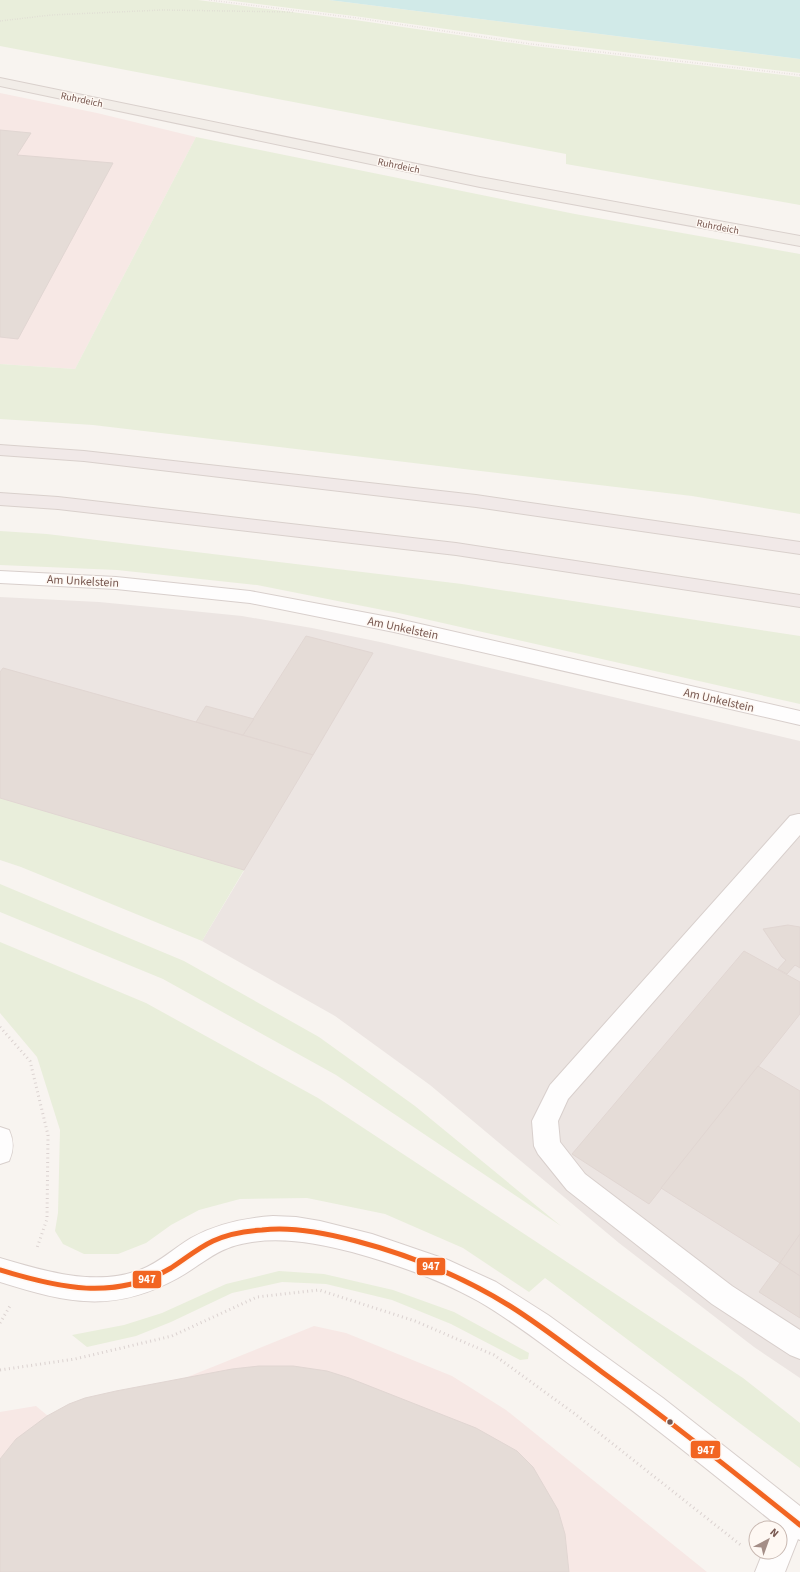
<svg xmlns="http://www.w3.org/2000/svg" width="800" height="1572" viewBox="0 0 800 1572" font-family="'Source Sans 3',sans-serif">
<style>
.commercial{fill:#f7e8e5}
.industrial{fill:#ece5e2}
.green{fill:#e9eedb}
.water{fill:#d1eae8}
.building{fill:#e5dcd7;stroke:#e1d6d2}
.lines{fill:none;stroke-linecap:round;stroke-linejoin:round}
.minor-casing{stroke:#d8cfcc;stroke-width:2}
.major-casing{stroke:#d9d0cc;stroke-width:2}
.highway-casing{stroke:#d9d0cc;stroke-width:2}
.path-far1{stroke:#dbd2d0;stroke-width:1.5;stroke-dasharray:0.5 2;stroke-linecap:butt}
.path{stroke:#dbd2d0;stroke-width:3;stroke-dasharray:1 3.5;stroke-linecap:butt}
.minor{fill:#fefdfd;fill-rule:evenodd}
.major{fill:#f2ede8;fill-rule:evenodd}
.highway{fill:#f1e9e8;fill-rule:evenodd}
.bus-1-casing{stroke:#fef8f3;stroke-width:8}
.bus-1{stroke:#f26522;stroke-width:5}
.bus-dot{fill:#77574f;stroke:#fef8f3;stroke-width:1.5}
.labels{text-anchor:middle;stroke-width:3;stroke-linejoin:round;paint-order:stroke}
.far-street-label{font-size:10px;fill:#77574f;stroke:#fef8f3}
.street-label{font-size:12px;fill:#77574f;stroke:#fef8f3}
.line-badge{stroke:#fef8f3;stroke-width:1.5}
.badge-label{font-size:11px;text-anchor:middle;font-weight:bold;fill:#fff}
</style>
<rect width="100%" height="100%" fill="#f8f4f0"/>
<g class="commercial">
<path d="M0 93 97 113 196 137 75 369 0 364Z"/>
<path d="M314 1326 346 1333 452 1376 506 1410 707 1572H0V1412L36 1406 48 1416 69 1404 85 1398 185 1378Z"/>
</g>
<path class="industrial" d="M0 597 99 602 182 610 242 616 312 628 380 642 800 741V1378L754 1347 619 1243 430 1085 335 1016 202 941 244 871 0 798Z"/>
<g class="green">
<path d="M0 0H198L355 20 533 46 800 77V205L566 164V154L0 46Z"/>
<path d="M226 0H329L800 59V73L531 41 354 16Z"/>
<path d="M196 137 575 214 800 254V514L692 496 93 425 0 419V364L75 369Z"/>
<path d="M0 531 47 534 462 584 800 636V704L403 614 257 585 117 570 0 565Z"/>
<path d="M0 798 244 870 202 941 21 867 0 860Z"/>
<path d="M0 884 184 961 319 1037 415 1106 561 1226 336 1075 163 979 0 912Z"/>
<path d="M0 942 146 1003 318 1098 743 1378 800 1423V1468L545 1278 529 1292 463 1248 385 1214 307 1198 240 1199 199 1210 171 1225 146 1243 118 1254H84L63 1244 55 1231 58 1213 60 1130 37 1057 0 1013Z"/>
<path d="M279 1271 324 1274 393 1290 454 1312 529 1353 528 1359 520 1360 451 1324 392 1300 326 1284 282 1282 232 1293 171 1322 136 1336 87 1347 72 1335 124 1325 162 1313 226 1284Z"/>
</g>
<path class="water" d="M329 0H800V59Z"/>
<g class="building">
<path d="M0 130 31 133 17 155 113 163 18 339 0 337Z"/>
<path d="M306 636 373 653 313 755 243 735Z"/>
<path d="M3 668 196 722 313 755 244 870 0 798V672Z"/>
<path d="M206 706 254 719 243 735 196 722Z"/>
<path d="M788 925 800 927V968L795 965 787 974 778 969 786 960 782 957 763 929Z"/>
<path d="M744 951 800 982V1014L649 1204 572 1154Z"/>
<path d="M758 1066 800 1091V1234L780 1263 661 1188Z"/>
<path d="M800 1234V1276L780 1263Z"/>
<path d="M780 1263 800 1276V1318L759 1292Z"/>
<path d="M259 1366H293L327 1371 349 1378 476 1428 517 1451 533 1467 558 1510 565 1534 569 1572H0V1459L16 1439 47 1416 69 1404 85 1398 116 1391 232 1369Z"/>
</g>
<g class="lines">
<defs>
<g id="minor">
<path d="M0 571 116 577 250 591 394 618 800 711V725L394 632 250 603 116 589 0 583Z"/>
<path d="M798 814H800V835L568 1099 558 1121 560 1142 585 1174 732 1286 800 1330V1359L790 1355 712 1304 567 1190 538 1154 534 1146 532 1121 550 1085 790 816Z"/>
<path d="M0 1127 9 1130C14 1141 14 1150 9 1161L0 1164Z"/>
<path d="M273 1216 296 1217 320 1221 372 1234 448 1260 496 1282 548 1315 663 1398 800 1506V1540L798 1539 785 1572H755L763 1552H780V1528H772L774 1523C713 1474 653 1425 590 1379 553 1353 518 1324 478 1301 439 1279 395 1264 352 1252 319 1244 286 1237 252 1242 217 1247 206 1262 178 1278 113 1314 67 1303 0 1282V1258C45 1271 94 1287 140 1270 159 1263 174 1248 191 1238 216 1224 244 1218 273 1216Z"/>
</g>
<path id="major" d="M0 78 480 177 800 236V246L480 187 0 86Z"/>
<g id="highway">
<path d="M0 445 84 451 476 495 800 542V554L476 507 84 461 0 455Z"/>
<path d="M0 493 58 497 456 543 800 595V607L456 555 58 509 0 505Z"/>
</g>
</defs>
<use href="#minor" class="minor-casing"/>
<use href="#major" class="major-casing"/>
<use href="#highway" class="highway-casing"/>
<g class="path-far1">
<path d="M209 0 357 18 531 44 800 75"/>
<path d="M0 21 51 15 162 10 293 12"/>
</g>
<g class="path">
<path d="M0 1027 30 1061 48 1135 47 1219 37 1248"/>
<path d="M0 1323 10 1306"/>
<path d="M0 1370 75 1359 172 1336 257 1297 319 1290 415 1321 494 1355 575 1414 742 1546"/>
</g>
<use href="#minor" class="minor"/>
<use href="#major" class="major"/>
<use href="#highway" class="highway"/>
<defs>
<path id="bus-1" d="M0 1270C59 1288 114 1301 171 1268 185 1259 198 1248 213 1241 228 1234 245 1231 262 1230 292 1226 326 1233 356 1241 410 1255 463 1277 510 1306 542 1326 572 1350 602 1372 670 1421 735 1473 800 1525"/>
</defs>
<use href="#bus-1" class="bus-1-casing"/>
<use href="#bus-1" class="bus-1"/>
</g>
<circle class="bus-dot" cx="670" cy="1422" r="3.5"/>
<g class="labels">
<g class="far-street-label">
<text transform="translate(82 99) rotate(12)" y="4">Ruhrdeich</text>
<text transform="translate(399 165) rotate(12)" y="4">Ruhrdeich</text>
<text transform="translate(718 226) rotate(11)" y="4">Ruhrdeich</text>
</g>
<g class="street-label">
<text transform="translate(83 581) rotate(3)" y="4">Am Unkelstein</text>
<text transform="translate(403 628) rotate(12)" y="4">Am Unkelstein</text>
<text transform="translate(719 700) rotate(13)" y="4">Am Unkelstein</text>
</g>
</g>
<g class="line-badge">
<rect x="416" y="1257" width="30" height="19" rx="4" fill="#f26522"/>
<rect x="132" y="1270" width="30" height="19" rx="4" fill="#f26522"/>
<rect x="690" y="1440" width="31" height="19" rx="4" fill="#f26522"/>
</g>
<g class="badge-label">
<text x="431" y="1270">947</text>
<text x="147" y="1283">947</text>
<text x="706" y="1454">947</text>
</g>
<g transform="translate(768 1540) rotate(41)"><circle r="19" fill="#fef8f3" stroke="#c8b8b1"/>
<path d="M0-3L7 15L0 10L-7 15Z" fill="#a48e87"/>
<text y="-6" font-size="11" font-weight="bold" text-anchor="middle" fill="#77574f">N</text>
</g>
</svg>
